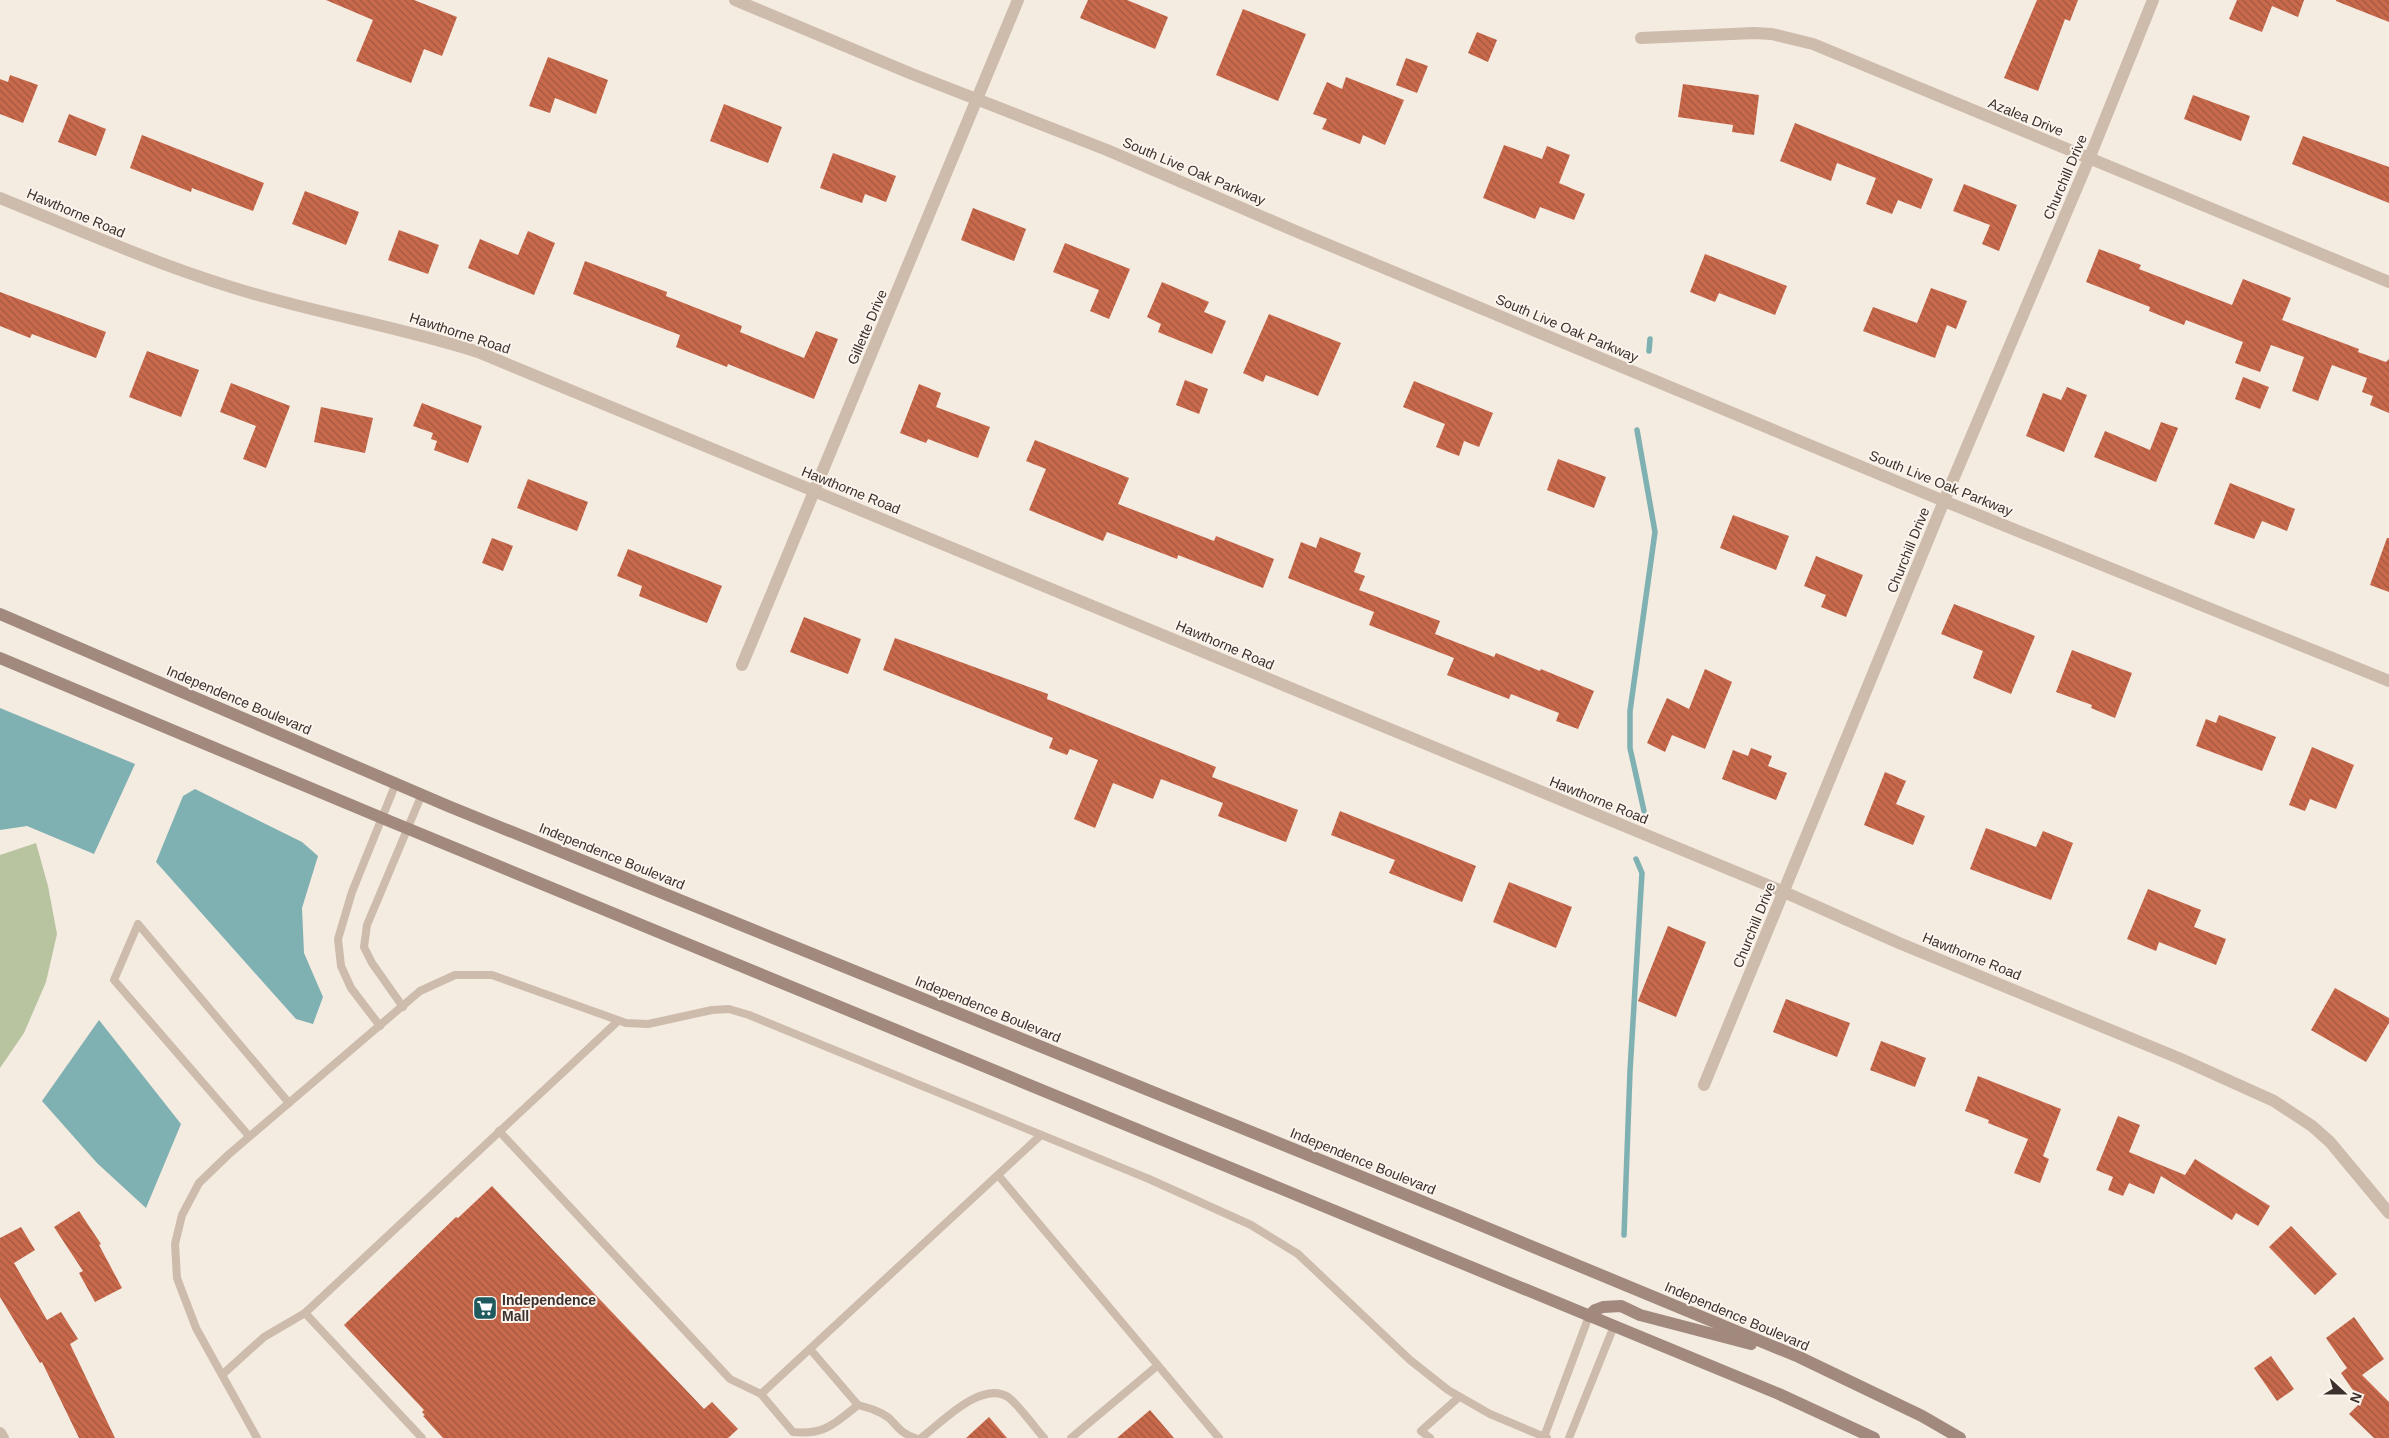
<svg xmlns="http://www.w3.org/2000/svg" width="2389" height="1438" viewBox="0 0 2389 1438" font-family="Arial,sans-serif">
<style>
.pitch{fill:#b8c4a0}
.water{fill:#7fb0b2}
.lines{fill:none;stroke-linecap:round;stroke-linejoin:round}
.stream{stroke:#7fb0b2;stroke-width:5.5}
.building{fill:url(#building-back-hatch)}
.service{stroke:#cdbbac;stroke-width:8}
.minor{stroke:#cdbbac;stroke-width:12}
.secondary{stroke:#a18a7d;stroke-width:12}
.labels{text-anchor:middle;stroke-width:4;stroke-linejoin:round;paint-order:stroke}
.street-label{font-size:14px;fill:#3b302b;stroke:#fbf5ee}
.poi-label{font-size:14px;font-weight:bold;fill:#3b302b;stroke:#fbf5ee;text-anchor:start}
</style>
<defs>
<pattern id="building-back-hatch" width="6" height="6" patternUnits="userSpaceOnUse" patternTransform="scale(1.25)"><rect width="6" height="6" fill="#c8694b"/><path d="M-1 5l2 2M0 0l6 6M5-1l2 2" fill="none" stroke="#a4573f"/></pattern>
</defs>
<rect width="100%" height="100%" fill="#f4ebe1"/>
<path class="pitch" d="M36 843 48 886 57 934 46 982 24 1033 0 1068V855Z"/>
<g class="water">
<path d="M0 708 135 764 94 854 27 826 0 830Z"/>
<path d="M195 789 302 842 318 856 302 908 304 953 323 997 313 1024 296 1019 156 862 183 796Z"/>
<path d="M99 1020 181 1124 146 1208 97 1163 42 1101Z"/>
</g>
<g class="lines">
<g class="stream">
<path d="M1649 351 1650 339"/>
<path d="M1637 430 1655 532 1630 711V748L1644 811"/>
<path d="M1624 1235 1630 1071 1642 873 1636 859"/>
</g>
</g>
<g class="building">
<path d="M326 0H414L457 17 442 56 424 49 411 83 356 61 373 20Z"/>
<path d="M1088 0H1127L1168 17 1155 49 1080 18Z"/>
<path d="M2037 0H2078L2070 21 2065 19 2038 91 2004 78Z"/>
<path d="M2237 0H2304L2298 17 2272 6 2262 32 2229 19Z"/>
<path d="M2336 0H2389V22L2336 1Z"/>
<path d="M1243 9 1306 34 1278 101 1216 75Z"/>
<path d="M1477 32 1497 40 1488 62 1468 53Z"/>
<path d="M548 57 608 80 596 114 555 98 550 113 529 106Z"/>
<path d="M1406 58 1428 66 1417 93 1396 85Z"/>
<path d="M10 75 38 85 23 123 0 114V79L8 82Z"/>
<path d="M1346 77 1404 100 1385 145 1363 135 1360 144 1322 129 1327 119 1313 114 1327 82 1342 89Z"/>
<path d="M1683 84 1759 95 1754 135 1732 132 1733 125 1678 117Z"/>
<path d="M2193 95 2250 116 2241 141 2184 119Z"/>
<path d="M724 104 782 127 768 163 710 141Z"/>
<path d="M69 114 106 129 96 156 58 142Z"/>
<path d="M1795 123 1933 179 1921 209 1898 200 1892 214 1866 204 1876 178 1837 163 1831 181 1780 161Z"/>
<path d="M142 135 264 183 253 211 192 188 191 192 130 168Z"/>
<path d="M2303 136 2389 167V203L2292 164Z"/>
<path d="M1504 145 1542 159 1547 146 1570 155 1559 183 1585 194 1574 220 1540 207 1535 219 1483 198Z"/>
<path d="M833 153 896 176 886 202 865 194 862 203 820 188Z"/>
<path d="M1964 184 2017 205 1999 251 1982 244 1990 225 1953 211Z"/>
<path d="M305 191 359 212 346 245 292 224Z"/>
<path d="M973 208 1026 229 1014 261 961 240Z"/>
<path d="M399 230 439 245 428 274 388 260Z"/>
<path d="M528 231 555 243 534 295 468 268 480 239 518 255Z"/>
<path d="M1065 243 1130 269 1109 319 1090 311 1099 290 1053 272Z"/>
<path d="M2099 249 2141 265 2139 269 2232 305 2243 279 2291 298 2282 320 2359 349 2358 352 2386 362 2389 359V413L2370 405 2373 396 2362 392 2367 378 2332 365 2318 401 2292 391 2304 357 2271 345 2260 372 2235 363 2243 342 2186 320 2184 325 2149 311 2150 307 2086 282Z"/>
<path d="M1705 254 1787 286 1775 315 1719 293 1715 302 1690 292Z"/>
<path d="M585 261 667 292 666 296 742 326 740 332 804 358 816 331 838 339 814 399 728 364 727 367 676 347 680 335 573 294Z"/>
<path d="M1162 282 1209 302 1204 312 1226 321 1212 354 1158 332 1161 324 1147 317Z"/>
<path d="M1931 288 1967 301 1956 329 1947 325 1935 358 1863 331 1873 307 1917 323Z"/>
<path d="M0 292 106 332 96 358 32 334 30 338 0 326Z"/>
<path d="M1269 314 1341 343 1318 396 1266 375 1263 382 1243 373Z"/>
<path d="M147 351 199 370 181 417 129 397Z"/>
<path d="M2243 377 2269 387 2260 409 2235 399Z"/>
<path d="M1185 380 1208 389 1199 414 1176 405Z"/>
<path d="M1414 381 1493 413 1479 447 1464 441 1459 456 1436 447 1445 424 1403 407Z"/>
<path d="M231 383 290 406 266 468 243 459 256 426 220 412Z"/>
<path d="M919 384 941 393 936 407 990 427 978 458 928 439 926 443 900 433Z"/>
<path d="M2067 387 2087 395 2064 452 2026 436 2043 393 2061 400Z"/>
<path d="M422 403 482 426 468 463 434 450 437 441 431 439 433 433 413 426Z"/>
<path d="M321 407 373 418 365 453 314 442Z"/>
<path d="M2161 422 2178 428 2156 482 2094 457 2105 431 2150 450Z"/>
<path d="M1035 440 1129 478 1118 504 1214 541 1216 536 1274 559 1263 588 1178 555 1177 559 1107 532 1103 541 1029 510 1046 469 1026 461Z"/>
<path d="M1558 459 1606 477 1594 508 1547 490Z"/>
<path d="M528 479 588 502 577 531 517 508Z"/>
<path d="M2230 483 2295 509 2287 531 2262 521 2254 539 2214 524Z"/>
<path d="M1733 515 1789 536 1776 570 1720 548Z"/>
<path d="M1320 537 1361 553 1354 572 1365 576 1359 590 1440 621 1435 634 1494 657 1496 653 1540 671 1541 669 1594 691 1578 729 1556 721 1559 713 1511 694 1509 699 1447 675 1454 658 1369 625 1374 612 1288 578 1301 542 1316 548Z"/>
<path d="M492 538 513 546 503 571 482 563Z"/>
<path d="M2387 538H2389V592L2370 585Z"/>
<path d="M628 549 722 586 707 623 639 596 642 586 617 576Z"/>
<path d="M1816 556 1863 575 1846 617 1821 607 1826 595 1804 586Z"/>
<path d="M1954 604 2035 636 2011 694 1973 678 1983 651 1941 634Z"/>
<path d="M804 617 861 639 848 674 790 652Z"/>
<path d="M895 638 1048 694 1047 699 1216 767 1212 777 1298 810 1286 842 1218 816 1223 803 1161 779 1153 799 1113 783 1095 828 1074 819 1098 760 1070 749 1067 755 1049 748 1053 738 883 670Z"/>
<path d="M2072 650 2132 673 2115 718 2091 708 2092 705 2056 692Z"/>
<path d="M1705 669 1732 682 1705 749 1672 735 1665 752 1647 743 1667 698 1689 709Z"/>
<path d="M2219 715 2276 737 2262 771 2196 746 2206 719 2216 723Z"/>
<path d="M2312 747 2354 765 2336 809 2310 799 2305 811 2289 805Z"/>
<path d="M1751 748 1772 756 1768 766 1787 773 1776 800 1722 779 1733 750 1748 756Z"/>
<path d="M1885 772 1906 781 1896 804 1925 816 1913 845 1864 825Z"/>
<path d="M1340 811 1476 866 1462 902 1389 873 1395 860 1331 835Z"/>
<path d="M1986 828 2036 847 2043 831 2073 843 2051 900 1970 869Z"/>
<path d="M1509 882 1572 907 1556 948 1493 922Z"/>
<path d="M2148 889 2201 910 2194 927 2226 939 2216 965 2159 942 2156 951 2127 939Z"/>
<path d="M1668 926 1706 942 1676 1017 1638 1001Z"/>
<path d="M2335 988 2389 1018V1023L2366 1062 2311 1030Z"/>
<path d="M1786 999 1850 1023 1837 1057 1773 1032Z"/>
<path d="M1881 1041 1926 1058 1915 1087 1870 1070Z"/>
<path d="M1978 1076 2061 1109 2043 1156 2049 1159 2040 1183 2014 1173 2028 1139 1988 1123 1989 1120 1965 1111Z"/>
<path d="M2118 1116 2140 1125 2129 1152 2185 1175 2195 1159 2270 1206 2258 1226 2236 1213 2232 1220 2161 1176 2154 1194 2129 1183 2123 1196 2108 1190 2113 1177 2096 1170Z"/>
<path d="M492 1186 704 1409 712 1402 738 1429 728 1438H443L423 1416 425 1415 422 1412 424 1410 344 1325 456 1217 458 1218Z"/>
<path d="M79 1211 101 1244 99 1245 122 1288 95 1302 79 1273 83 1271 54 1227Z"/>
<path d="M2291 1226 2337 1274 2315 1295 2269 1247Z"/>
<path d="M21 1227 35 1250 14 1263 47 1320 61 1312 78 1339 70 1344 115 1438H79L42 1362 40 1363 0 1297V1238Z"/>
<path d="M2354 1317 2384 1359 2362 1375 2389 1402V1438H2374L2349 1414 2361 1402 2341 1373 2347 1368 2326 1338Z"/>
<path d="M2271 1356 2294 1389 2277 1401 2254 1368Z"/>
<path d="M1150 1410 1174 1438H1117Z"/>
<path d="M989 1417 1007 1438H966Z"/>
</g>
<g class="lines">
<g class="service">
<path d="M403 1007 372 963 364 947 367 925 422 794"/>
<path d="M380 1026 351 988 341 966 338 939 352 892 396 783"/>
<path d="M499 1131 730 1379 761 1394 793 1432C825 1435 834 1424 858 1405 869 1408 880 1411 889 1418 899 1428 901 1433 915 1438"/>
<path d="M249 1136 114 980 138 924 289 1103"/>
<path d="M998 1175 1219 1438"/>
<path d="M305 1313 422 1438"/>
<path d="M810 1349 858 1405"/>
<path d="M223 1374 264 1337 305 1313 618 1021"/>
<path d="M761 1394 1041 1135"/>
<path d="M1544 1437 1589 1316"/>
<path d="M257 1438 196 1328 177 1278 175 1244 182 1215 199 1183 228 1155 420 991 455 975H492L626 1023 648 1024 712 1010 729 1009 749 1015 1149 1179 1251 1225 1298 1254 1410 1360 1448 1390 1490 1414 1547 1438"/>
<path d="M921 1438C941 1423 981 1380 1008 1397 1020 1406 1034 1427 1044 1438"/>
<path d="M1071 1438 1157 1366"/>
<path d="M1430 1438 1421 1431 1459 1397"/>
<path d="M1569 1438 1614 1326"/>
</g>
<g class="minor">
<path d="M735 0 912 74 1107 150 1300 233 1944 501 2389 681"/>
<path d="M1641 38 1754 33 1772 34 1813 44 2389 282"/>
<path d="M0 198C89 234 176 273 269 298 338 317 409 330 478 352L1784 892 1899 943 2181 1059 2274 1101 2312 1126 2330 1142 2389 1213"/>
<path d="M742 665 1018 0"/>
<path d="M1704 1085 1944 501 2089 159 2153 0"/>
<path d="M0 1433 3 1438"/>
</g>
<g class="secondary">
<path d="M0 614 448 806 1456 1215 1799 1357 1922 1416 1960 1438"/>
<path d="M0 658 382 818 1779 1394 1874 1438"/>
<path d="M1589 1316 1595 1310 1603 1307 1621 1306 1640 1315 1751 1344"/>
</g>
</g>
<defs>
<symbol id="supermarket-square" viewBox="-11 -11 22 22"><rect x="-9" y="-9" width="18" height="18" rx="4" fill="#1f5a5e" stroke="#fbf5ee"/><path d="M-6-5.5h2.5l.6 2H6L4.5 2H-2.5L-4.4-4H-6ZM-1.5 3.2a1.3 1.3 0 1 0 .1 0ZM3 3.2a1.3 1.3 0 1 0 .1 0Z" fill="#fff"/></symbol>
</defs>
<g fill-rule="evenodd">
<use href="#supermarket-square" x="471" y="1294" width="28" height="28"/>
</g>
<g class="labels">
<g class="street-label">
<text transform="translate(2026 117) rotate(22)" y="5">Azalea Drive</text>
<text transform="translate(1194 171) rotate(23)" y="5">South Live Oak Parkway</text>
<text transform="translate(2065 177) rotate(-67)" y="5">Churchill Drive</text>
<text transform="translate(76 213) rotate(23)" y="5">Hawthorne Road</text>
<text transform="translate(867 327) rotate(-67)" y="5">Gillette Drive</text>
<text transform="translate(1567 328) rotate(23)" y="5">South Live Oak Parkway</text>
<text transform="translate(460 333) rotate(18)" y="5">Hawthorne Road</text>
<text transform="translate(1941 483) rotate(22)" y="5">South Live Oak Parkway</text>
<text transform="translate(851 490) rotate(22)" y="5">Hawthorne Road</text>
<text transform="translate(1908 550) rotate(-68)" y="5">Churchill Drive</text>
<text transform="translate(1225 645) rotate(23)" y="5">Hawthorne Road</text>
<text transform="translate(239 700) rotate(23)" y="5">Independence Boulevard</text>
<text transform="translate(1599 800) rotate(22)" y="5">Hawthorne Road</text>
<text transform="translate(612 856) rotate(22)" y="5">Independence Boulevard</text>
<text transform="translate(1754 925) rotate(-68)" y="5">Churchill Drive</text>
<text transform="translate(1972 956) rotate(22)" y="5">Hawthorne Road</text>
<text transform="translate(988 1009) rotate(22)" y="5">Independence Boulevard</text>
<text transform="translate(1363 1161) rotate(22)" y="5">Independence Boulevard</text>
<text transform="translate(1737 1316) rotate(23)" y="5">Independence Boulevard</text>
</g>
<g class="poi-label">
<text x="502" y="1305">Independence<tspan x="502" dy="16">Mall</tspan></text>
</g>
</g>
<g transform="translate(2344 1393) rotate(111)" stroke="#fbf5ee" stroke-width="4" paint-order="stroke">
<path d="M0-4L9 19L0 12L-9 19Z" fill="#3b302b"/>
<text y="-8" font-size="14" font-weight="bold" text-anchor="middle" fill="#3b302b">N</text>
</g>
</svg>
